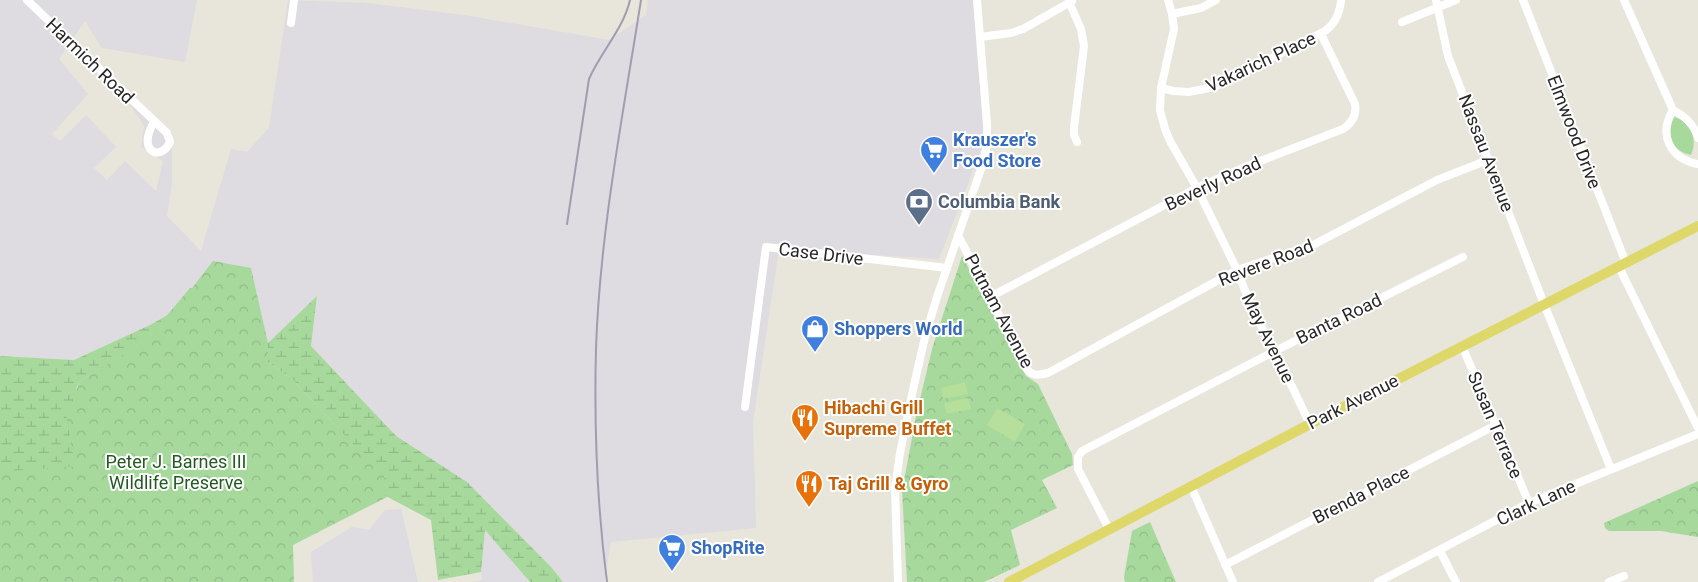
<svg xmlns="http://www.w3.org/2000/svg" width="1698" height="582" viewBox="0 0 1698 582" font-family="Roboto,sans-serif">
<style>
.industrial{fill:#dedbe1}
.grass{fill:#a7d99d}
.forest{fill:url(#forest-crowns)}
.wetland{fill:url(#wetland-marsh)}
.pitch{fill:#b5df9a}
.lines{fill:none;stroke-linecap:round;stroke-linejoin:round}
.minor{stroke:#fff;stroke-width:8}
.major{stroke:#ded86a;stroke-width:10}
.rail{stroke:#9f9eb0;stroke-width:2}
.labels{text-anchor:middle;stroke-width:4;stroke-linejoin:round;paint-order:stroke}
.street-label{font-size:18px;fill:#272727;stroke:#fff}
.shop-label{font-size:18px;font-weight:bold;fill:#366cbe;stroke:#fff;text-anchor:start}
.service-label{font-size:18px;font-weight:bold;fill:#4e5e75;stroke:#fff;text-anchor:start}
.food-label{font-size:18px;font-weight:bold;fill:#c56008;stroke:#fff;text-anchor:start}
.park-label{font-size:18px;fill:#235a22;stroke:#fff}
</style>
<defs>
<pattern id="forest-crowns" width="20" height="18" patternUnits="userSpaceOnUse" patternTransform="scale(1.25)"><rect width="20" height="18" fill="#a7d99d"/><path d="M2 6a3 3 0 1 1 6 0M12 15a3 3 0 1 1 6 0" fill="none" stroke="#90ba87"/></pattern>
<pattern id="wetland-marsh" width="20" height="14" patternUnits="userSpaceOnUse" patternTransform="scale(1.25)"><rect width="20" height="14" fill="#a7d99d"/><path d="M1 5h8M5 5V1M11 12h8M15 12V8" fill="none" stroke="#90ba87"/></pattern>
</defs>
<rect width="100%" height="100%" fill="#e8e5db"/>
<g class="industrial">
<path d="M0 0H197L185 62 102 48 85 21 59 59 88 94 52 134 60 141 86 115 116 147 94 168 107 180 125 161 156 191 163 161 141 147 144 126 108 71 172 133V185L167 216 201 251 231 149 247 152 269 128 288 0 368 3 464 15 609 40 646 15 648 0H973L984 142 939 259 779 249 753 422 756 528 611 542 604 582H563L552 568 467 482 396 436 311 346 317 296 268 343 251 268 150 325 74 360 0 356Z"/>
<path d="M401 509 418 582H313L311 552 352 527 369 530 385 510Z"/>
<path d="M485 529 530 582H471L482 580 481 572Z"/>
</g>
<path class="grass" d="M1674 117C1691 121 1698 139 1691 155 1671 151 1666 134 1674 117Z"/>
<g class="forest">
<path d="M962 256 1026 376 1038 384 1072 454 1073 465 1042 480 1057 508 1011 530 1020 565 984 582H907L902 491 916 416 932 349Z"/>
<path d="M213 261 251 268 268 343V362L293 380 339 429 411 456 393 494 293 545 294 582H0V375L77 389 79 382 148 338 190 288H192Z"/>
<path d="M1698 481V537L1661 531H1609L1605 528 1604 523Z"/>
<path d="M1150 522 1176 582H1125L1124 577 1132 531Z"/>
</g>
<g class="wetland">
<path d="M317 296 311 346 396 436 467 482 552 568 563 582H530L485 530 481 572 438 580 431 520 382 494 385 470 366 458 293 380 268 362V343Z"/>
<path d="M173 312 157 333 79 382 66 414 75 466 0 472V356L74 360 150 325Z"/>
</g>
<g class="pitch">
<path d="M965 382 968 394 943 399 941 388Z"/>
<path d="M968 398 971 409 947 414 944 403Z"/>
<path d="M997 408 1025 424 1015 442 987 425Z"/>
</g>
<g class="lines">
<g class="minor">
<path d="M27 0 167 133 170 142C161 162 136 152 154 122"/>
<path d="M1168 0 1172 14 1174 29 1161 88 1160 110 1165 129 1170 141 1197 188 1237 270 1253 311 1275 351 1310 424"/>
<path d="M1436 0 1448 56 1544 304 1611 469"/>
<path d="M1523 0 1626 263"/>
<path d="M1624 0 1673 110C1685 116 1694 124 1698 138"/>
<path d="M1069 2 1081 29 1084 46 1074 127V135L1077 142"/>
<path d="M1172 14 1201 8 1216 0"/>
<path d="M1402 22 1456 0"/>
<path d="M291 23 294 0"/>
<path d="M980 37 1011 33 1023 29 1072 1"/>
<path d="M1161 88 1173 91 1189 92 1214 87 1325 31C1336 23 1340 13 1341 0"/>
<path d="M1673 110C1658 135 1670 158 1697 164"/>
<path d="M958 235 1026 368C1033 377 1038 375 1048 373L1237 270 1313 245 1437 180 1488 160"/>
<path d="M1619 267 1698 428"/>
<path d="M990 297 1197 188 1245 167 1343 129C1352 123 1357 115 1355 104L1321 34"/>
<path d="M1462 346 1529 503"/>
<path d="M745 407 766 247 947 268"/>
<path d="M1191 486 1233 582"/>
<path d="M1109 529 1078 469V457L1082 451 1275 351 1463 257"/>
<path d="M1440 551 1456 582"/>
<path d="M1225 565 1496 425"/>
<path d="M898 582 895 488 900 453 914 385 925 337 937 297 982 166 987 145V124L977 0"/>
<path d="M1378 582 1529 503 1698 434"/>
<path d="M1609 582 1624 576"/>
</g>
<path class="major" d="M1009 582 1310 424 1698 226"/>
<g class="rail">
<path d="M567 224 589 79C601 51 623 30 630 0"/>
<path d="M607 582C597 505 594 426 596 348 600 231 623 115 641 0"/>
</g>
</g>
<defs>
<symbol id="supermarket-pin" viewBox="-11 -11 22 30"><path d="M0 17L-7.5 6A9.5 9.5 0 1 1 7.5 6Z" fill="#3f7fe0" stroke="#fff"/><path d="M-6-5.5h2.5l.6 2H6L4.5 2H-2.5L-4.4-4H-6ZM-1.5 3.2a1.3 1.3 0 1 0 .1 0ZM3 3.2a1.3 1.3 0 1 0 .1 0Z" fill="#fff"/></symbol>
<symbol id="bank-pin" viewBox="-11 -11 22 30"><path d="M0 17L-7.5 6A9.5 9.5 0 1 1 7.5 6Z" fill="#5c6f8a" stroke="#fff"/><path d="M-6-4H6V4H-6ZM0-2.3a2.3 2.3 0 1 0 0 4.6a2.3 2.3 0 1 0 0-4.6Z" fill="#fff"/></symbol>
<symbol id="shop-pin" viewBox="-11 -11 22 30"><path d="M0 17L-7.5 6A9.5 9.5 0 1 1 7.5 6Z" fill="#3f7fe0" stroke="#fff"/><path d="M-5-2.5h2.3a2.7 3.5 0 0 1 5.4 0H5L5.5 6h-11ZM-1.5-2.5h3a1.5 2.3 0 0 0-3 0Z" fill="#fff"/></symbol>
<symbol id="restaurant-pin" viewBox="-11 -11 22 30"><path d="M0 17L-7.5 6A9.5 9.5 0 1 1 7.5 6Z" fill="#e8710a" stroke="#fff"/><path d="M-5-6h1v4h1v-4h1v4h1v-4h1v5L-1.5 .5V6h-2V.5L-5-1ZM5-6V6H3V1.5H1.5Q1.5-4 5-6Z" fill="#fff"/></symbol>
</defs>
<g fill-rule="evenodd">
<use href="#supermarket-pin" x="918" y="134" width="32" height="43"/>
<use href="#bank-pin" x="903" y="186" width="32" height="43"/>
<use href="#shop-pin" x="799" y="313" width="32" height="43"/>
<use href="#restaurant-pin" x="789" y="402" width="32" height="43"/>
<use href="#restaurant-pin" x="793" y="468" width="32" height="43"/>
<use href="#supermarket-pin" x="656" y="532" width="32" height="43"/>
</g>
<g class="labels">
<g class="street-label">
<text transform="translate(90 61) rotate(44)" y="6">Harmich Road</text>
<text transform="translate(1261 62) rotate(-25)" y="6">Vakarich Place</text>
<text transform="translate(1574 132) rotate(69)" y="6">Elmwood Drive</text>
<text transform="translate(1486 153) rotate(69)" y="6">Nassau Avenue</text>
<text transform="translate(1213 184) rotate(-25)" y="6">Beverly Road</text>
<text transform="translate(821 254) rotate(7)" y="6">Case Drive</text>
<text transform="translate(1266 263) rotate(-21)" y="6">Revere Road</text>
<text transform="translate(999 311) rotate(62)" y="6">Putnam Avenue</text>
<text transform="translate(1339 319) rotate(-26)" y="6">Banta Road</text>
<text transform="translate(1268 338) rotate(64)" y="6">May Avenue</text>
<text transform="translate(1353 402) rotate(-27)" y="6">Park Avenue</text>
<text transform="translate(1495 425) rotate(67)" y="6">Susan Terrace</text>
<text transform="translate(1361 495) rotate(-27)" y="6">Brenda Place</text>
<text transform="translate(1536 503) rotate(-25)" y="6">Clark Lane</text>
</g>
<g class="shop-label">
<text x="953" y="146">Krauszer's<tspan x="953" dy="21">Food Store</tspan></text>
<text x="834" y="335">Shoppers World</text>
<text x="691" y="554">ShopRite</text>
</g>
<g class="service-label">
<text x="938" y="208">Columbia Bank</text>
</g>
<g class="food-label">
<text x="824" y="414">Hibachi Grill<tspan x="824" dy="21">Supreme Buffet</tspan></text>
<text x="828" y="490">Taj Grill &amp; Gyro</text>
</g>
<g class="park-label">
<text x="176" y="468">Peter J. Barnes III<tspan x="176" dy="21">Wildlife Preserve</tspan></text>
</g>
</g>
</svg>
